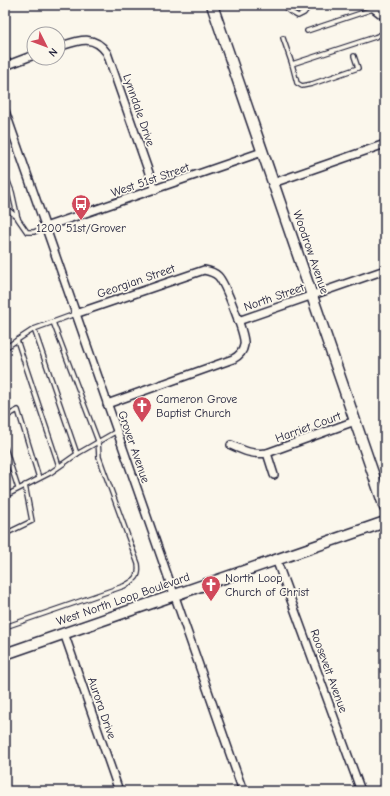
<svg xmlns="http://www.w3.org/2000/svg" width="390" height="796" viewBox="0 0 390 796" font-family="'Comic Neue',sans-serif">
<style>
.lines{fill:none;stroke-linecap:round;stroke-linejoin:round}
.lane-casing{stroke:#22223b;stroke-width:6}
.street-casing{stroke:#22223b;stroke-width:10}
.secondary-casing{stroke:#22223b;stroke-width:13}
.lane{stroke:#fbf7ec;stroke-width:3.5}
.street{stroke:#fbf7ec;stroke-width:7}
.secondary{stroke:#fbf7ec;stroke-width:10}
.labels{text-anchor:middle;stroke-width:3.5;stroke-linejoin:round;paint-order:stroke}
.street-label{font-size:12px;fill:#22223b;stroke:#fbf7ec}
.poi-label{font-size:12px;fill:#22223b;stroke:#fbf7ec;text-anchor:start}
</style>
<rect width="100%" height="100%" fill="#fbf7ec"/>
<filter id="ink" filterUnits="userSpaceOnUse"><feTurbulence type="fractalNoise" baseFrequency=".025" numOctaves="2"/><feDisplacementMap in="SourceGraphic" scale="8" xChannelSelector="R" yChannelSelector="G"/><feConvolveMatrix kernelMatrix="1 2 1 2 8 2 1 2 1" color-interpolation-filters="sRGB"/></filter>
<g filter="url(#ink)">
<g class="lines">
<defs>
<g id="lane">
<path d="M284 5C287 11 292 13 298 16L304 13 310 5"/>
<path d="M307 31 373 9"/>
<path d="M283 38 292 64"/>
<path d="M354 56 358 68 312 84 302 86 297 83 292 64 375 37 382 34 385 31"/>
<path d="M5 174 12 192 18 219 27 232H34L45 227"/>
<path d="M5 207 18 218"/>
<path d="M34 329 77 454"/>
<path d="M17 340 59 466"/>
<path d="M5 348 34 329 75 314"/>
<path d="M5 417 18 410 39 478"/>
<path d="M5 448 18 488"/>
<path d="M5 496 50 473 77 454 117 431"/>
<path d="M5 534 32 521 25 485"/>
<path d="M5 627 124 586C135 580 140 578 138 564L99 457 98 441 53 322"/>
</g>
<g id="street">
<path d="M58 47C77 41 93 33 107 53L155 190"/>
<path d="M5 66 34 55"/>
<path d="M5 111 243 791"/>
<path d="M273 183 385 144"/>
<path d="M45 227 262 152"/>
<path d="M75 314 204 270C209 271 214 272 218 276 225 283 246 336 244 345 243 352 239 356 233 359L107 404"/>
<path d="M238 321 385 270"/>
<path d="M231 445C244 451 253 455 267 453L355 421"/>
<path d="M267 453 274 475"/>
<path d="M276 559 361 791"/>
<path d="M64 633 119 791"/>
</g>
<g id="secondary">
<path d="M212 5 385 508"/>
<path d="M372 5 385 15"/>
<path d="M5 654 385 522"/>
</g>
</defs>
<use href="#lane" class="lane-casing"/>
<use href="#street" class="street-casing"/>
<use href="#secondary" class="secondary-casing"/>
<use href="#lane" class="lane"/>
<use href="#street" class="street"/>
<use href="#secondary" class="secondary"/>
</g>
</g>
<defs>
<symbol id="bus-pin" viewBox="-11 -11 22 30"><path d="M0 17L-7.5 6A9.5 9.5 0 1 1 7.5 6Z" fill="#d1495b" stroke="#fbf7ec"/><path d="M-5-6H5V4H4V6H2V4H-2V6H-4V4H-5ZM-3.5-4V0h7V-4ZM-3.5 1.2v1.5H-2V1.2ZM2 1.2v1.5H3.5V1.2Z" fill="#fff"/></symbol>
<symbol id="church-pin" viewBox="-11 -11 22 30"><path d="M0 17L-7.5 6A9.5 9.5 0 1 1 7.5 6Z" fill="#d1495b" stroke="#fbf7ec"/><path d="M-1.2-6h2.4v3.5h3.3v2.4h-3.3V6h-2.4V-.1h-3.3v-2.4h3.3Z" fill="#fff"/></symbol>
</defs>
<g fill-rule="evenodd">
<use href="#bus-pin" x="70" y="193" width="22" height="30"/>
<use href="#church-pin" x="131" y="395" width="22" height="30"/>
<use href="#church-pin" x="200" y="574" width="22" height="30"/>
</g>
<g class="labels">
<g class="street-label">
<text transform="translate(139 110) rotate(71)" y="4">Lynndale Drive</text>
<text transform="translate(150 180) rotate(-19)" y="4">West 51st Street</text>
<text transform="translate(311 252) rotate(71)" y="4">Woodrow Avenue</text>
<text transform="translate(136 281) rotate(-19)" y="4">Georgian Street</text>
<text transform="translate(274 297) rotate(-19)" y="4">North Street</text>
<text transform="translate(308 427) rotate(-20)" y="4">Harriet Court</text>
<text transform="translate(134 447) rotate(71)" y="4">Grover Avenue</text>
<text transform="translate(123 599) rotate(-19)" y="4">West North Loop Boulevard</text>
<text transform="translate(329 671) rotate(70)" y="4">Roosevelt Avenue</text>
<text transform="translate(102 708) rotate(71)" y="4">Aurora Drive</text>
</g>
<g class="poi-label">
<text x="81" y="232" text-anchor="middle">1200 51st/Grover</text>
<text x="156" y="403">Cameron Grove<tspan x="156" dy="14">Baptist Church</tspan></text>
<text x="225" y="582">North Loop<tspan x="225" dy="14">Church of Christ</tspan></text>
</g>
</g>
<rect width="390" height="796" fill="none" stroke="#fbf7ec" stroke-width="20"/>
<rect x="10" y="10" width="370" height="776" fill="none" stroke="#22223b" stroke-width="1.5" filter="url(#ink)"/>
<g transform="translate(46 46) rotate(132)"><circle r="19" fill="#fbf7ec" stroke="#a4a2a5"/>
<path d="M0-3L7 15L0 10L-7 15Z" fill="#d1495b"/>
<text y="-6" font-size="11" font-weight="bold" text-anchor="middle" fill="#22223b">N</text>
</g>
</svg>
